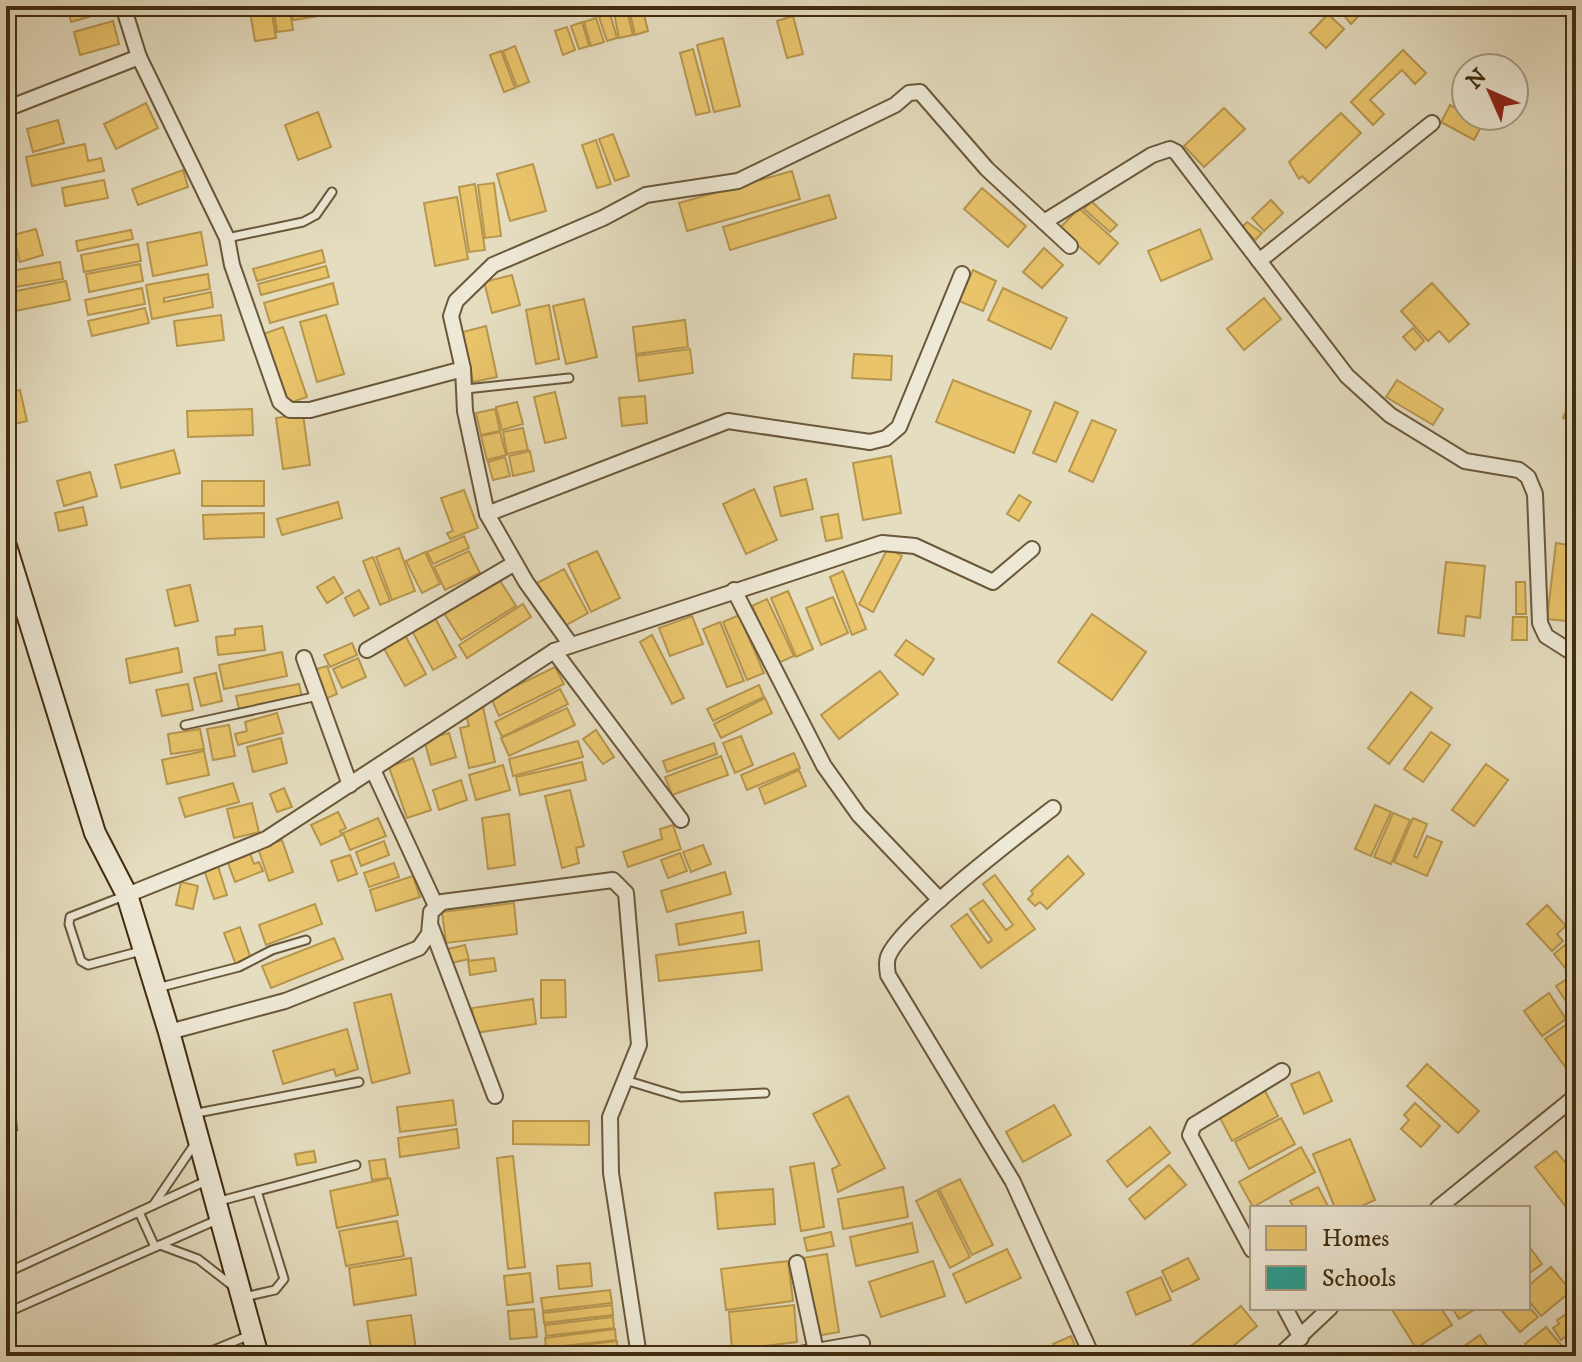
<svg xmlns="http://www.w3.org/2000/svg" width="1582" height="1362" viewBox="0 0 1582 1362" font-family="'IM FELL DW Pica',serif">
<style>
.homes{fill:#e9c46a;stroke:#b7964e;stroke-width:2}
.schools{fill:#2a9d8f;stroke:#317b68;stroke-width:2}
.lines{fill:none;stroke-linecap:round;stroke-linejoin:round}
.lane-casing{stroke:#6a583a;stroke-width:11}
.street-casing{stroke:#6a583a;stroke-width:18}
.secondary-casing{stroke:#412c0e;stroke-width:24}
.lane{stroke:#eee9d6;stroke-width:7}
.street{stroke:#eee9d6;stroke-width:14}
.secondary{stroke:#eee9d6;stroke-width:20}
</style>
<rect width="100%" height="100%" fill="#e5ddc0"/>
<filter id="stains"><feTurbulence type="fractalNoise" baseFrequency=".0025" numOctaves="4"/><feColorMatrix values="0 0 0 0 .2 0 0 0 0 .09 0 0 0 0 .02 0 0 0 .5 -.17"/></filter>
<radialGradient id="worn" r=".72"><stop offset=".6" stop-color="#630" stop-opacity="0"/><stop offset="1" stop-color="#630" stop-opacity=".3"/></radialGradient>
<g class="homes">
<path d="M67 6H107L109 11 71 22Z"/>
<path d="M273 6H289L293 30 277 32Z"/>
<path d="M291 6H342L343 12 293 20Z"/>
<path d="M642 6 648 31 635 35 629 9Z"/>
<path d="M1336 6H1368L1351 24Z"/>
<path d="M271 8 276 38 255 41 250 12Z"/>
<path d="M627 10 633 35 619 38 614 13Z"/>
<path d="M610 14 617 38 607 41 599 17Z"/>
<path d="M1328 14 1344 29 1326 48 1310 33Z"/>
<path d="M793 16 803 54 787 58 777 21Z"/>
<path d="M596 18 604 42 591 46 584 22Z"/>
<path d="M113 21 119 44 80 55 74 32Z"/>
<path d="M582 22 589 46 579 49 571 26Z"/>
<path d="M567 27 575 50 563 55 555 31Z"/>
<path d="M723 38 740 106 714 112 697 45Z"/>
<path d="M515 46 529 82 517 87 503 51Z"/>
<path d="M693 49 710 112 696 115 680 53Z"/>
<path d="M1403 50 1426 73 1415 84 1402 70 1370 100 1384 114 1373 125 1351 102Z"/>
<path d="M501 51 515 88 504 92 490 55Z"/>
<path d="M146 103 158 128 116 149 104 124Z"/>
<path d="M1450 105 1483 123 1474 140 1441 122Z"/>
<path d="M1224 108 1245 129 1204 167 1184 146Z"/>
<path d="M318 112 331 147 298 160 285 125Z"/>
<path d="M1341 113 1361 133 1309 183 1302 176 1299 179 1289 162Z"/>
<path d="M58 120 64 143 33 152 27 129Z"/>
<path d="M613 134 629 176 615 181 599 139Z"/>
<path d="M596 140 611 184 597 188 582 145Z"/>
<path d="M85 144 88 161 101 158 104 171 32 186 26 157Z"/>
<path d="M533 164 546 211 510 221 497 174Z"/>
<path d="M183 170 188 187 138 205 132 189Z"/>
<path d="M792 171 800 199 687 231 679 203Z"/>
<path d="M104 180 108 198 65 206 62 188Z"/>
<path d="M494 183 501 236 485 238 478 185Z"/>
<path d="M475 184 485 250 469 252 459 187Z"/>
<path d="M982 188 1026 226 1008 247 964 209Z"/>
<path d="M829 195 836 218 730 250 723 227Z"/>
<path d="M457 197 468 259 435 266 424 203Z"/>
<path d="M1271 200 1283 213 1264 231 1252 218Z"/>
<path d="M1091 201 1117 225 1110 232 1084 209Z"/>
<path d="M1079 208 1118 243 1099 264 1059 229Z"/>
<path d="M1247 222 1262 233 1255 240 1242 227Z"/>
<path d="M36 229 43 255 20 262 13 235Z"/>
<path d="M1200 229 1212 259 1161 281 1148 251Z"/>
<path d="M131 230 133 239 78 251 76 241Z"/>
<path d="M201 232 207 265 153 276 147 243Z"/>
<path d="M11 234 17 261 6 263V235Z"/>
<path d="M138 244 141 261 84 272 81 255Z"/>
<path d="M1044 248 1063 265 1042 288 1023 272Z"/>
<path d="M322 250 325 262 257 281 253 269Z"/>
<path d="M60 262 63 279 9 288 6 272Z"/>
<path d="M140 264 143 281 89 292 86 274Z"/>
<path d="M326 266 329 277 261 295 258 284Z"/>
<path d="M973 270 996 281 983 311 959 301Z"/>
<path d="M208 274 210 289 164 298V302L211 292 213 307 152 319 146 285Z"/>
<path d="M512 275 520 305 492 313 484 282Z"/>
<path d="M66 281 70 300 15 311 11 292Z"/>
<path d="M333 283 338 304 270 323 264 303Z"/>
<path d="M1432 283 1469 324 1449 342 1439 331 1428 341 1401 311Z"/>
<path d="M142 288 145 304 88 315 85 300Z"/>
<path d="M1003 288 1067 318 1051 349 988 320Z"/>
<path d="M1264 298 1281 319 1244 350 1227 329Z"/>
<path d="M584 299 597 357 566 364 553 306Z"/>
<path d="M549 305 559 359 536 364 526 310Z"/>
<path d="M145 308 149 323 92 336 88 321Z"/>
<path d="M221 315 224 340 177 346 174 321Z"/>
<path d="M326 315 344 374 317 382 300 322Z"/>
<path d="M685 320 688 347 636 354 633 327Z"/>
<path d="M486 326 497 377 473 382 463 332Z"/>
<path d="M283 327 307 397 287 404 263 334Z"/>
<path d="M1413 328 1424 341 1415 350 1403 337Z"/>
<path d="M690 349 693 373 639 381 636 356Z"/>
<path d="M854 354 892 356 891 380 852 378Z"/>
<path d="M953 380 1031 411 1014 453 936 422Z"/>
<path d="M1397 380 1443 409 1433 425 1386 397Z"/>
<path d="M20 390 27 421 10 425 6 393Z"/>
<path d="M555 392 566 438 545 443 534 397Z"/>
<path d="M645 396 647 423 622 426 619 398Z"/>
<path d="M1572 397 1576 398V423L1563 418Z"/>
<path d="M517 402 523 424 502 430 496 407Z"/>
<path d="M1055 402 1078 412 1056 462 1033 453Z"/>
<path d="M252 409 253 435 188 437 187 411Z"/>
<path d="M495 409 500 431 481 435 476 413Z"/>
<path d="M303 414 310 465 283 469 276 418Z"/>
<path d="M1092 420 1116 430 1093 482 1069 471Z"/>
<path d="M523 428 528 450 507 454 503 432Z"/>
<path d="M500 432 506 455 487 460 481 436Z"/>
<path d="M174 450 180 473 121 488 115 465Z"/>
<path d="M530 451 534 471 513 476 509 456Z"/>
<path d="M891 456 901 513 863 520 853 463Z"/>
<path d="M505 457 510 476 493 480 488 462Z"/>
<path d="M90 472 97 496 64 506 57 481Z"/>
<path d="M806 479 813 509 781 516 774 487Z"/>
<rect x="202" y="481" width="62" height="25"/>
<path d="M754 489 777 540 746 554 723 504Z"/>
<path d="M464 490 478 528 450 539 447 533 453 531 441 498Z"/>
<path d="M1019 495 1031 502 1019 521 1007 514Z"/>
<path d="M338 502 342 518 282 535 277 519Z"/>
<path d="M83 507 87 525 59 531 55 513Z"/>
<path d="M264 513V537L204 539 203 515Z"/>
<path d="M838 514 842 538 826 541 821 517Z"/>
<path d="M464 536 469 548 433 564 427 552Z"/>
<path d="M1556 543 1576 546V622L1547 619Z"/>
<path d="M399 548 415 591 392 600 376 557Z"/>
<path d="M888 548 902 556 873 612 859 604Z"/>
<path d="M469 551 480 573 445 590 434 567Z"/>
<path d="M597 551 620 598 591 612 568 564Z"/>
<path d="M425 552 440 584 422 593 406 561Z"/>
<path d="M373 557 390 601 380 605 363 561Z"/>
<path d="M1446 562 1485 566 1480 618 1466 616 1464 636 1438 633Z"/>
<path d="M564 569 588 613 561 628 537 583Z"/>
<path d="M843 571 866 629 852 635 830 577Z"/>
<path d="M334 577 343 593 327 603 317 587Z"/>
<path d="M499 579 516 606 461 640 444 613Z"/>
<path d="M1516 582H1525L1526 614H1516Z"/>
<path d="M190 585 198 621 175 626 167 590Z"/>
<path d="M359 590 369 608 354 616 345 598Z"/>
<path d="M788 591 813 649 796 657 771 598Z"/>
<path d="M833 597 848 633 821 645 806 608Z"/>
<path d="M767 599 794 656 778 663 752 606Z"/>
<path d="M523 604 531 617 467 658 459 645Z"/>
<path d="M1092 614 1146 652 1112 700 1058 662Z"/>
<path d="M739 615 764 673 747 680 723 622Z"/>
<path d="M434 616 456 657 433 670 411 629Z"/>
<path d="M692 616 703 644 670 656 659 628Z"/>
<path d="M1513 617H1527V640H1512Z"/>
<path d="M720 622 744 681 727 687 703 629Z"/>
<path d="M262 626 265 650 218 655 216 637 235 635V629Z"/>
<path d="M405 635 426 674 405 686 383 647Z"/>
<path d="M652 635 684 698 672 704 640 642Z"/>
<path d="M906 640 934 659 923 675 895 655Z"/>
<path d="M352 643 357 655 330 667 324 655Z"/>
<path d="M178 648 182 672 130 683 126 659Z"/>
<path d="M282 652 287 676 224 689 219 665Z"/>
<path d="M358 658 366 677 342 688 333 669Z"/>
<path d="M327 666 337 694 325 699 314 670Z"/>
<path d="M555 667 564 684 499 716 491 698Z"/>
<path d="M880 671 898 694 839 739 821 715Z"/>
<path d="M216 673 222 701 201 706 194 678Z"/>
<path d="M188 684 193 710 162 716 156 690Z"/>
<path d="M299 684 302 697 239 709 236 696Z"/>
<path d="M759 685 764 697 713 721 707 709Z"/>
<path d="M560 689 568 704 502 737 495 722Z"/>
<path d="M1411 692 1432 708 1389 764 1368 748Z"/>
<path d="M765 698 772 713 721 738 714 724Z"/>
<path d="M483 707 495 762 469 768 460 728 469 726 465 711Z"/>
<path d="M567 708 575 725 509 756 501 738Z"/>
<path d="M277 713 283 733 238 745 235 734 247 731 245 722Z"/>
<path d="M229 725 235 756 213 760 207 729Z"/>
<path d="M200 729 204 749 171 754 168 734Z"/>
<path d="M596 730 614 757 603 764 583 739Z"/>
<path d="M1431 732 1450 745 1423 782 1404 769Z"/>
<path d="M449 733 456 757 431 765 424 740Z"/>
<path d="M741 736 753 765 735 773 723 743Z"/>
<path d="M281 738 287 763 253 772 247 747Z"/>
<path d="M578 741 583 757 513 776 509 759Z"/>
<path d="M714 743 717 754 667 772 663 761Z"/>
<path d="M204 751 209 775 167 784 162 760Z"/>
<path d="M794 753 800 768 747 790 741 775Z"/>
<path d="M721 756 728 775 672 795 665 777Z"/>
<path d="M413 758 431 810 407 818 389 767Z"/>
<path d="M582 762 586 780 520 795 516 777Z"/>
<path d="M1486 764 1508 780 1474 826 1452 810Z"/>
<path d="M503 765 510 790 476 800 469 775Z"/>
<path d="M799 770 806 786 765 804 759 788Z"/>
<path d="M461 780 467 800 439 810 433 790Z"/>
<path d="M233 783 239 802 185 817 179 798Z"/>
<path d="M284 788 292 807 277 812 270 794Z"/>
<path d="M570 790 584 846 576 848 579 863 562 868 545 796Z"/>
<path d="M252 803 259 832 234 838 227 809Z"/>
<path d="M1375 805 1391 812 1371 856 1355 849Z"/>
<path d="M338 812 346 828 340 831 342 835 321 845 311 825Z"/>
<path d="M1393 813 1410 820 1391 864 1374 857Z"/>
<path d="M509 814 515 865 488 869 482 818Z"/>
<path d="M378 818 386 836 350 850 343 833Z"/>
<path d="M1413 818 1427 824 1414 856 1417 858 1427 836 1442 842 1427 876 1394 862Z"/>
<path d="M673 825 681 849 628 867 623 852 662 839 660 829Z"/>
<path d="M282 840 293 872 269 881 258 848Z"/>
<path d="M384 841 389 855 361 866 356 852Z"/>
<path d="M703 845 711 864 691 872 683 852Z"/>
<path d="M249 851 254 864 259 862 263 871 235 882 227 860Z"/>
<path d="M680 853 687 871 668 878 661 860Z"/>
<path d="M350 855 357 874 338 881 331 861Z"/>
<path d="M1068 856 1084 874 1047 909 1040 902 1035 906 1028 899 1033 894 1031 891Z"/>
<path d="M217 863 227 895 214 899 203 867Z"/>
<path d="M394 863 399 877 369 887 364 873Z"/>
<path d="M725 872 731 894 667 912 661 891Z"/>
<path d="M995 875 1035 929 981 968 951 926 967 914 988 943 992 940 970 909 983 900 1006 930 1013 925 983 884Z"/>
<path d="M413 876 420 897 376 911 370 890Z"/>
<path d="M181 882 198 886 193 909 176 905Z"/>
<path d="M514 903 517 934 446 943 442 912Z"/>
<path d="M315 904 322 924 266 945 259 925Z"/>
<path d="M1547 905 1566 926 1557 934 1563 941 1552 951 1527 924Z"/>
<path d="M743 912 746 933 679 945 676 924Z"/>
<path d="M240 927 251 959 236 965 224 933Z"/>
<path d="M1576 936V961L1566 969 1554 954Z"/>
<path d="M334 938 343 959 271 988 262 966Z"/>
<path d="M759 941 762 970 659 981 656 955Z"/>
<path d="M465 945 469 959 451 963 448 949Z"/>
<path d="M494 958 496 971 470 975 468 961Z"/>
<path d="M1576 973V1011L1573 1012 1556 986Z"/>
<path d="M541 980H565L566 1017 541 1018Z"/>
<path d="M1549 993 1566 1019 1542 1036 1524 1011Z"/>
<path d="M391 994 410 1073 372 1083 354 1003Z"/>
<path d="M533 999 536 1024 475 1033 472 1008Z"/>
<path d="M1572 1021 1576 1027V1060L1566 1068 1545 1039Z"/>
<path d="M347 1029 358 1069 336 1076 334 1069 283 1084 273 1051Z"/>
<path d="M1427 1064 1479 1111 1458 1133 1407 1086Z"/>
<path d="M1319 1072 1332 1101 1304 1114 1291 1084Z"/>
<path d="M1264 1089 1278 1116 1232 1141 1218 1114Z"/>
<path d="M848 1096 885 1168 838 1192 832 1169 840 1165 813 1114Z"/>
<path d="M453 1100 456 1125 400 1132 397 1107Z"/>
<path d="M1415 1103 1440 1126 1421 1147 1401 1129 1409 1120 1404 1115Z"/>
<path d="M1054 1105 1071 1135 1023 1162 1006 1132Z"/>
<path d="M1281 1118 1295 1144 1249 1169 1235 1142Z"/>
<path d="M513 1121H589V1145L513 1144Z"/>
<path d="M1150 1127 1170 1153 1127 1187 1107 1161Z"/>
<path d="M457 1129 459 1148 400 1157 398 1138Z"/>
<path d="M1350 1139 1375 1200 1357 1208H1335L1313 1154Z"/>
<path d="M1301 1147 1315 1172 1253 1207 1239 1182Z"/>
<path d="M314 1151 316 1162 297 1165 295 1154Z"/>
<path d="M1556 1151 1576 1176V1207L1570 1212 1535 1167Z"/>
<path d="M513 1156 525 1267 508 1269 497 1158Z"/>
<path d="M385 1159 388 1178 372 1180 369 1161Z"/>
<path d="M814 1163 824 1227 801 1231 790 1167Z"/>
<path d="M1169 1165 1186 1185 1145 1219 1129 1199Z"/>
<path d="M390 1178 398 1215 337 1228 330 1191Z"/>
<path d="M960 1179 993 1245 972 1255 939 1189Z"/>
<path d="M903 1187 908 1217 843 1229 838 1199Z"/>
<path d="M1318 1187 1329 1208H1294L1290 1201Z"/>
<path d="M773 1189 775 1224 718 1229 715 1193Z"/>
<path d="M937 1190 970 1257 950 1268 916 1201Z"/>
<path d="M397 1221 404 1256 346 1266 339 1231Z"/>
<path d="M912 1223 918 1252 856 1266 850 1237Z"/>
<path d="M831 1232 834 1246 807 1251 804 1238Z"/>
<path d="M1528 1245 1542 1264 1528 1274Z"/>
<path d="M1007 1249 1021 1278 966 1303 953 1274Z"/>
<path d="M827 1254 839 1332 816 1336 803 1258Z"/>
<path d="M411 1258 416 1295 354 1305 349 1268Z"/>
<path d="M1188 1258 1199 1279 1172 1292 1162 1271Z"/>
<path d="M788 1261 793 1301 726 1310 721 1269Z"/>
<path d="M933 1261 945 1296 881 1317 869 1282Z"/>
<path d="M590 1263 592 1286 559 1289 557 1266Z"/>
<path d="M1551 1267 1571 1291 1541 1316 1528 1300V1286Z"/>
<path d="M530 1273 533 1302 507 1305 504 1276Z"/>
<path d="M1161 1277 1171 1300 1136 1315 1127 1292Z"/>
<path d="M610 1290 612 1303 543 1311 541 1298Z"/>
<path d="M612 1305 613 1315 544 1323 543 1313Z"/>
<path d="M794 1305 797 1342 732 1350 729 1312Z"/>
<path d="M1241 1306 1257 1326 1221 1356H1199L1191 1346Z"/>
<path d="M1528 1306 1538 1317 1520 1332 1501 1310Z"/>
<path d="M1391 1308H1441L1452 1325 1416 1348Z"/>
<path d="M1452 1308H1477L1459 1319Z"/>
<path d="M1576 1308V1343L1572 1346 1566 1336 1561 1340 1553 1328 1559 1324 1557 1320Z"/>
<path d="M534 1309 537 1337 510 1339 508 1311Z"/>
<path d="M411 1315 417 1356H372L367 1321Z"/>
<path d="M613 1317 614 1328 546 1336 545 1325Z"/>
<path d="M1546 1327 1568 1353 1565 1356H1535L1525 1344Z"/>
<path d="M615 1329 616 1340 546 1348 545 1338Z"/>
<path d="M1480 1335 1494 1356H1469L1463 1347Z"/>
<path d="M1071 1336 1079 1356H1058L1053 1344Z"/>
<path d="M617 1341 618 1351 549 1356 548 1349Z"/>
<path d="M538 1346 539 1356H512V1347Z"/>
</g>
<path class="schools" d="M14 1096 17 1130 6 1131V1097Z"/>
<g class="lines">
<defs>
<g id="lane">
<path d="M227 238 303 222 316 215 332 192"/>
<path d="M466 389 569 378"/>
<path d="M185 725 318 696"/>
<path d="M124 896 70 917 69 924 81 961 88 965 141 951"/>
<path d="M157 988 239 967 272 950 306 940"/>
<path d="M625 1080 681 1097 765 1093"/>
<path d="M192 1114 359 1082"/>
<path d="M216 1202 356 1165"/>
<path d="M154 1204 194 1145"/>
<path d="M139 1212 155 1247"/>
<path d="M160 1245 198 1259 234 1287"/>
<path d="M6 1273 206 1181"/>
<path d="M244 1297 275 1290 284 1279 257 1191"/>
<path d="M6 1313 219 1219"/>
<path d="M199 1356 250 1335"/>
<path d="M357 1356 368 1354"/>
</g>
<g id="street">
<path d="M123 6 139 57"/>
<path d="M6 109 139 57 227 238 232 265 280 402 290 410H310L463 369"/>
<path d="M1044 222 1152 155 1170 149 1176 152 1347 376 1390 415 1465 461 1519 470 1528 477 1535 494 1540 623 1546 636 1576 655"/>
<path d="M1259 261 1432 123"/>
<path d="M487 514 728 421 870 442 886 438 899 427 962 274"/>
<path d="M734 590 824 766 859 815 940 900"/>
<path d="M571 645 526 582 487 514 465 411 463 369 451 316 456 301 493 265 603 218 646 195 738 181 895 105 909 93 920 92 987 169 1070 246"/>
<path d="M367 650 515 563"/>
<path d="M554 651 681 820"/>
<path d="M304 658 350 785"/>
<path d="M373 770 436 906"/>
<path d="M1053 808C1021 833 899 925 888 957 886 963 887 969 888 975L1013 1182 1092 1356"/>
<path d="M127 895 266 839 554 651 882 543 915 546 993 582 1032 549"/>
<path d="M430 924 495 1096"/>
<path d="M169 1032 285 1001 419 948 429 934 431 912 442 902 613 880 626 893 639 1045 610 1117 611 1173 639 1356"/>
<path d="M1438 1208 1576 1096"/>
<path d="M1252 1250 1190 1135 1194 1125 1282 1071"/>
<path d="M797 1263 816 1351"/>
<path d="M1285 1308 1301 1338"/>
<path d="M788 1356 862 1343"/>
<path d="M1279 1356 1330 1308"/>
</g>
<path id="secondary" d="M6 546 95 833 127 895 169 1032 258 1356"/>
</defs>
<use href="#lane" class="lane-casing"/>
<use href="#street" class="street-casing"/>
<use href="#secondary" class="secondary-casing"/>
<use href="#lane" class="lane"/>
<use href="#street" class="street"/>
<use href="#secondary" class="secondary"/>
</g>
<rect width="1582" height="1362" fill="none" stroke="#e5ddc0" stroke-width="32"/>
<rect x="8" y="8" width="1566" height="1346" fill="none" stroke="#412c0e" stroke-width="4"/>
<rect x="16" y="16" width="1550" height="1330" fill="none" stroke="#412c0e" stroke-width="2"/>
<rect x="1250" y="1206" width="280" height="104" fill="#eee9d6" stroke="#a99d86" stroke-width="2"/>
<rect x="1266" y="1226" width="40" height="24" fill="#e9c46a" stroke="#a99d86" stroke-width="2"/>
<text x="1322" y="1246" font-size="24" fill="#412c0e">Homes</text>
<rect x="1266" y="1266" width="40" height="24" fill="#2a9d8f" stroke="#a99d86" stroke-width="2"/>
<text x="1322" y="1286" font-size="24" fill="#412c0e">Schools</text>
<g transform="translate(1490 92) rotate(315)"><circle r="38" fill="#eee9d6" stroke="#a99d86" stroke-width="2"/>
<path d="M0-6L14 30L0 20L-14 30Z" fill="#8f2418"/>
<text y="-12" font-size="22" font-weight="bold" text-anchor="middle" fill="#412c0e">N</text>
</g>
<rect width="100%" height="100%" filter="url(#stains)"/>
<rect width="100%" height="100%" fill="url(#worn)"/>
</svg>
